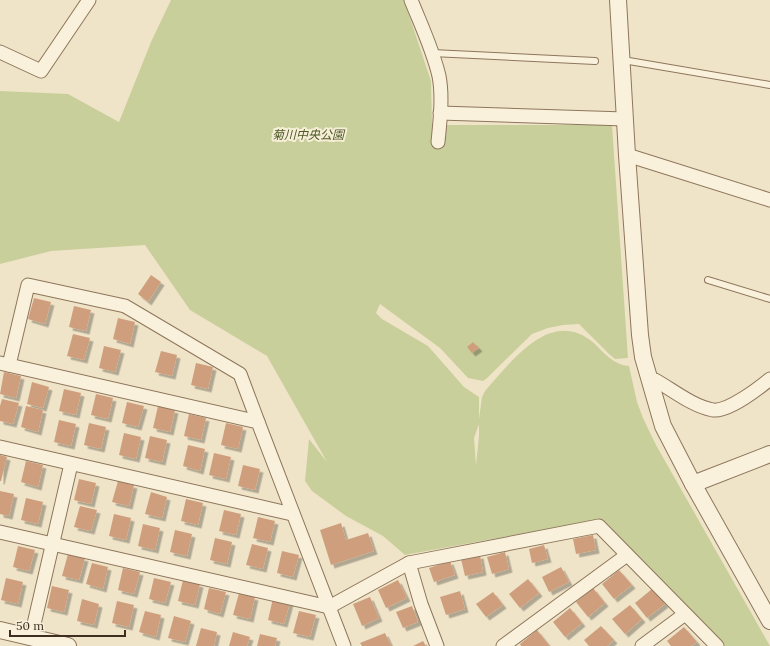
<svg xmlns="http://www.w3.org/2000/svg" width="770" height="646" viewBox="0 0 770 646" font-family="Lora,'Noto Sans JP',serif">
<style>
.green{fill:#c9cf9b;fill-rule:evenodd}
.building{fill:#cf9f7d;filter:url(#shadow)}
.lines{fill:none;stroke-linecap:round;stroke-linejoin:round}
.service-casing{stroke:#8d765c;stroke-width:8}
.minor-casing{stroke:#8d765c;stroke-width:15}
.tertiary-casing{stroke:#8d765c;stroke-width:18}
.service{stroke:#faf1dc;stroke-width:6}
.minor{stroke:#faf1dc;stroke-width:13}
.tertiary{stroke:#faf1dc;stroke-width:16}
.labels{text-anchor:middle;stroke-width:4;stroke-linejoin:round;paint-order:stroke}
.park-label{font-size:12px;font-style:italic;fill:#4d5a26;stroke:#f7eed8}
</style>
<defs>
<filter id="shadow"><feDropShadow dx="3.5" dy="3.5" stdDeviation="0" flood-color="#0004"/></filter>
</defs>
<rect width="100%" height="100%" fill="#f0e4c8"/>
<path class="green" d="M171 0H404L431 81 432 125H612L628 358 615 359 609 354 579 324 563 325 548 328 532 334 486 379 483 381 468 378 440 348 380 304 376 313 382 319 428 346 464 387 479 397V419L482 397 485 391C512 361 551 306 594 343 604 353 614 365 629 366L637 402 643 418 656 445 770 646H725L601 519 405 555 383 536 346 516 312 491 305 481 309 439 327 462 267 356 190 310 145 245 51 251 0 264V91L68 94 119 122 151 42ZM479 424V436L476 465 474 438Z"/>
<g class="building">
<path d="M151 275 161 282 148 302 138 294Z"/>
<path d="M34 298 51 302 45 324 28 319Z"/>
<path d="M74 306 91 310 86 331 69 327Z"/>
<path d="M118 318 135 322 130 344 113 339Z"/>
<path d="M73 334 90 338 84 360 67 356Z"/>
<path d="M473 342 479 348 472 353 467 347Z"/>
<path d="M104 346 121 350 115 372 99 368Z"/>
<path d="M161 351 177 355 172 376 155 372Z"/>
<path d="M196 363 213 367 208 389 191 385Z"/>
<path d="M4 372 21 376 16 398 0 394Z"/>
<path d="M32 382 49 387 43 408 27 404Z"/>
<path d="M64 389 81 393 76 415 59 411Z"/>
<path d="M96 394 113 398 108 419 91 415Z"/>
<path d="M2 399 19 403 13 424 0 421V406Z"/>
<path d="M127 402 144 406 138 427 122 423Z"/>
<path d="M26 406 43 410 38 432 21 427Z"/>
<path d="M158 406 175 410 170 432 153 428Z"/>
<path d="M189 414 206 418 201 440 184 436Z"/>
<path d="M59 420 76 424 71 446 54 442Z"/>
<path d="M89 423 106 427 101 449 84 445Z"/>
<path d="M226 423 243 427 238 449 221 445Z"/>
<path d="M124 433 141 437 136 459 119 455Z"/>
<path d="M150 436 167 440 162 462 145 458Z"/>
<path d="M188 445 205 449 200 471 183 466Z"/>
<path d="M214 453 231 457 226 479 209 475Z"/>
<path d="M0 455 7 457 1 481H0Z"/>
<path d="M26 461 43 465 38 487 21 482Z"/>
<path d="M243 465 260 469 255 490 238 486Z"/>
<path d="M79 479 96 483 91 504 74 500Z"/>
<path d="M118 481 134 485 129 506 112 502Z"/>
<path d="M0 491 14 494 9 516 0 514Z"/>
<path d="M151 492 167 497 162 518 145 514Z"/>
<path d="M26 498 43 502 38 524 21 520Z"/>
<path d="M186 499 203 503 198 525 181 521Z"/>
<path d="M80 506 97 510 91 531 74 527Z"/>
<path d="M224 510 241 514 236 535 219 531Z"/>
<path d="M114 514 131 518 126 540 109 536Z"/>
<path d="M258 517 275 521 270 542 253 538Z"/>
<path d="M341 523 346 540 368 533 374 551 331 565 320 530Z"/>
<path d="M143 524 160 528 155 550 138 546Z"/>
<path d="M175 530 192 534 187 556 170 552Z"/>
<path d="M593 535 596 550 576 554 573 539Z"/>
<path d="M215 538 232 542 227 564 210 560Z"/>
<path d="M252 544 268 548 263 569 246 565Z"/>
<path d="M544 545 548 559 532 563 529 549Z"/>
<path d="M18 546 35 550 29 571 13 567Z"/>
<path d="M282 551 299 555 293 577 277 573Z"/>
<path d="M505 552 509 569 492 574 487 557Z"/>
<path d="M68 554 85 558 79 580 62 576Z"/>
<path d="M480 555 483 572 465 576 461 559Z"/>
<path d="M450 561 455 575 434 582 429 568Z"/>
<path d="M92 563 108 567 103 589 86 584Z"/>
<path d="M561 567 569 582 549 592 542 577Z"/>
<path d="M123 568 140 572 134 594 118 590Z"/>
<path d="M619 570 632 585 614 599 602 584Z"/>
<path d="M6 578 23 582 18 604 1 600Z"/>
<path d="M154 578 171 582 165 603 149 599Z"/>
<path d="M528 579 539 593 520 608 509 594Z"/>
<path d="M183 580 200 584 195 605 178 601Z"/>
<path d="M398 580 407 598 386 608 378 590Z"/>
<path d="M52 586 69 590 64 612 47 608Z"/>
<path d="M209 588 226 592 220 614 204 609Z"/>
<path d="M593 588 605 603 588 617 576 602Z"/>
<path d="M652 589 665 604 647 618 635 603Z"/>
<path d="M460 591 465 609 446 615 440 597Z"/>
<path d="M493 592 503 605 486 617 476 604Z"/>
<path d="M239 593 255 597 250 619 233 615Z"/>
<path d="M370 597 379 618 362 626 353 604Z"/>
<path d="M273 598 290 602 284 624 268 620Z"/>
<path d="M82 599 99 604 94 625 77 621Z"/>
<path d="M117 601 134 605 129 627 112 623Z"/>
<path d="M630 605 642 619 625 634 612 619Z"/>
<path d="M412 606 418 622 403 628 396 612Z"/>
<path d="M570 608 582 623 565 637 553 622Z"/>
<path d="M145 611 161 615 156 637 139 632Z"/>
<path d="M299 611 316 615 310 637 293 633Z"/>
<path d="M174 616 191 621 185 642 168 638Z"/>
<path d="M601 626 614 640 607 646H589L584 640Z"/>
<path d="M684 627 697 642 691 646H671L667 641Z"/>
<path d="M201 628 217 632 214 646H196Z"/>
<path d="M537 630 549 645 548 646H521L520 644Z"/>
<path d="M233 632 250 637 247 646H229Z"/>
<path d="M385 633 391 646H362L360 643Z"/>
<path d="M260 634 277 638 275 646H257Z"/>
<path d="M423 641 426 646H413Z"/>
</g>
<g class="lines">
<defs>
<g id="service">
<path d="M432 53 595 61"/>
<path d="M623 60 770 85"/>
<path d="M708 280 770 299"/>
</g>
<g id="minor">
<path d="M411 0C421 25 433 50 439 76 443 96 440 122 438 142"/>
<path d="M0 52 41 71 89 0"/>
<path d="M440 113 625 119"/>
<path d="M627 155 770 200"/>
<path d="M0 363 258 422 344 646"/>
<path d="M9 365 28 285 125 306 240 374 258 422"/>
<path d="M649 380H655C673 390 692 406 713 410 728 412 759 388 770 379"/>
<path d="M0 447 292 514"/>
<path d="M0 532 329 607 409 563 599 526 717 646"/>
<path d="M409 563 421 604 437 646"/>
<path d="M31 637 71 464"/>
<path d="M503 646 627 555"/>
<path d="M642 646 685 614"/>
</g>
<g id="tertiary">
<path d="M618 0 627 155 640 335 643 357 663 426 693 484 770 621"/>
<path d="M693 484 770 454"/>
<path d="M0 630 68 646"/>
</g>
</defs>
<use href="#service" class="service-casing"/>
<use href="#minor" class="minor-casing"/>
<use href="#tertiary" class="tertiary-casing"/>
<use href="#service" class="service"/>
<use href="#minor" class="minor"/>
<use href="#tertiary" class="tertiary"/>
</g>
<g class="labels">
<g class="park-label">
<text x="308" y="139">菊川中央公園</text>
</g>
</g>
<path d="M10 630v6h115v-6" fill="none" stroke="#3d2e20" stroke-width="2"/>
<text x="16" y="630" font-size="12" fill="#3d2e20" stroke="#f7eed8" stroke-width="3" paint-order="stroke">50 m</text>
</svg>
